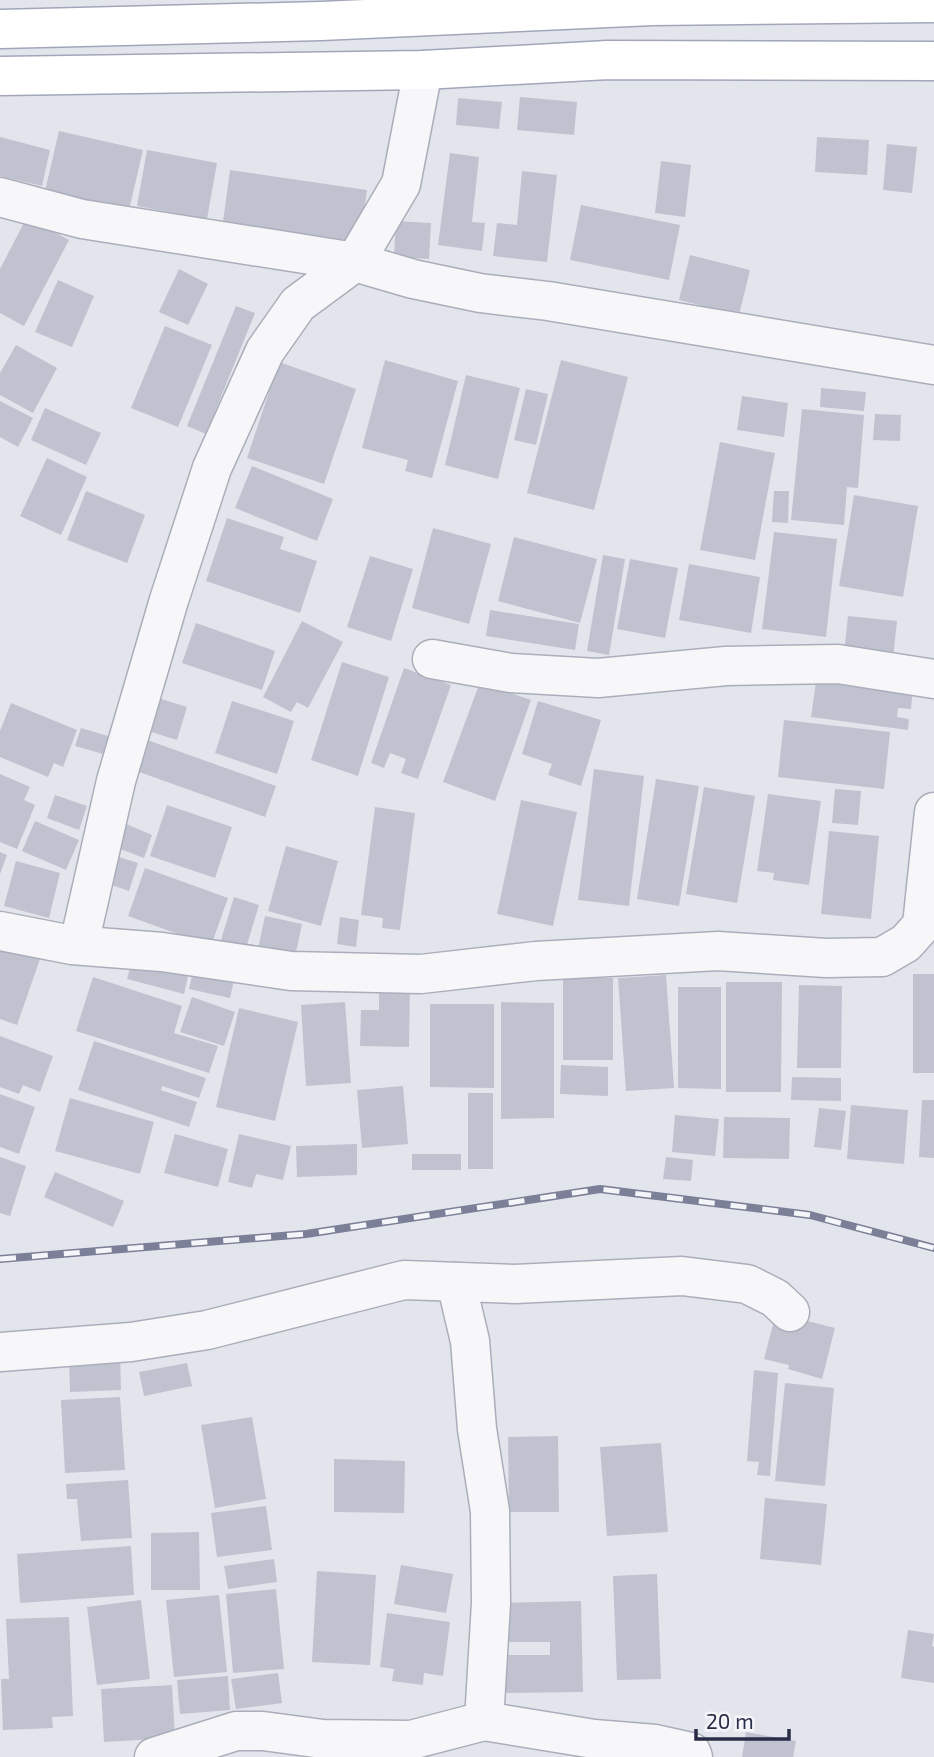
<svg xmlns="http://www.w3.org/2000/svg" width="934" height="1757" viewBox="0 0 934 1757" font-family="'Exo 2',sans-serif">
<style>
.building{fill:#c0c2d0}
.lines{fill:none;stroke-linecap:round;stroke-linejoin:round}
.minor-casing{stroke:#abaeba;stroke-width:41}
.major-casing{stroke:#a1a6b9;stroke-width:41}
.minor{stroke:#f7f7fa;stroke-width:38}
.major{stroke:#fff;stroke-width:38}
.rail-casing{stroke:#7b8098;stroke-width:8}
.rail{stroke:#f3f5f9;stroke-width:5;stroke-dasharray:16;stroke-linecap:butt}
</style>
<rect width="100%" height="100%" fill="#e3e5ec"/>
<g class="building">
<path d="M520 97 577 102 574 135 517 130Z"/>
<path d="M458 98 502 102 499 129 456 125Z"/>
<path d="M59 131 143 150 129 210 45 191Z"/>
<path d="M0 137 50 150 42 186 0 176Z"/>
<path d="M817 137 869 140 867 175 815 172Z"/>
<path d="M887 144 917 147 912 193 883 190Z"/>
<path d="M147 150 217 163 207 219 137 206Z"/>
<path d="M450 153 479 157 472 222 485 223 482 251 438 245Z"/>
<path d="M661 161 691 165 685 217 655 213Z"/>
<path d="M230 170 367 190 360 242 223 222Z"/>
<path d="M522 171 557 175 547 262 493 256 497 223 517 225Z"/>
<path d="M581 205 680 225 669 280 570 260Z"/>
<path d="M27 217 69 240 24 326 0 313V269Z"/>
<path d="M396 221 431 223 429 259 394 257Z"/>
<path d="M690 255 750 270 739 315 679 300Z"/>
<path d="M179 269 208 284 188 325 159 312Z"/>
<path d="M58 280 94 296 72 347 35 332Z"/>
<path d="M236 306 255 313 206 434 187 426Z"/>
<path d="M165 326 212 345 178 427 131 408Z"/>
<path d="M16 345 57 368 33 413 0 395V373Z"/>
<path d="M385 360 458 381 432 478 405 471 408 460 362 448Z"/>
<path d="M561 360 628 377 594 510 527 493Z"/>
<path d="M279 362 356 389 324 484 247 458Z"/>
<path d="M466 375 520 388 498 479 445 465Z"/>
<path d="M821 388 866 392 864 411 820 407Z"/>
<path d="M526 389 548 394 536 445 514 440Z"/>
<path d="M742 396 788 403 784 437 737 430Z"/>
<path d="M0 401 33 418 18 447 0 437Z"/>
<path d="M45 408 101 433 86 465 31 440Z"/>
<path d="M802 409 864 415 858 488 847 487 844 525 791 520Z"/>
<path d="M875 414 901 415 900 441 873 440Z"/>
<path d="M720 442 775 453 755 560 700 550Z"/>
<path d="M47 458 87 477 61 535 20 516Z"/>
<path d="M252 466 333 499 317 541 235 508Z"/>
<path d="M86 491 145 515 127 563 67 540Z"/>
<path d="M774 491H789L788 523 772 522Z"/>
<path d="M854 495 918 506 903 597 839 586Z"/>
<path d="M227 518 284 537 280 549 317 561 300 613 206 581Z"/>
<path d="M433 528 491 544 469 624 412 608Z"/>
<path d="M774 532 837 539 826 637 762 629Z"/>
<path d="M514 537 597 559 580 623 498 601Z"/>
<path d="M603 555 625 559 609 655 587 651Z"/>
<path d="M370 556 413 569 391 641 347 627Z"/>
<path d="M630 559 678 568 665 638 617 629Z"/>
<path d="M689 564 760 577 751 633 679 620Z"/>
<path d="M490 610 579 624 575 650 486 636Z"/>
<path d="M848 616 897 621 893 658 844 653Z"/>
<path d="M302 621 343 642 308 708 297 702 291 712 263 697Z"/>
<path d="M196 623 275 651 262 690 182 663Z"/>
<path d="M342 662 389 677 358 776 311 760Z"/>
<path d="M404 668 451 685 418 779 401 773 406 759 390 753 384 768 371 763Z"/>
<path d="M817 675 913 688 911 709 898 708 897 717 909 719 908 730 811 717Z"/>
<path d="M480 682 531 700 495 801 443 782Z"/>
<path d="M155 697 187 707 177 740 145 730Z"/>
<path d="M232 701 294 721 277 774 215 753Z"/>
<path d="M538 701 601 720 581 786 548 775 552 764 522 754Z"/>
<path d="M11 703 77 730 63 767 54 763 48 777 0 757V731Z"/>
<path d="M784 720 890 732 884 789 778 777Z"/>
<path d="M81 728 108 736 103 754 75 746Z"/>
<path d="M139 737 276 786 265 817 128 768Z"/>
<path d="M594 769 644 776 629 906 578 900Z"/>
<path d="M0 774 30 787 24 800 35 805 17 849 0 842Z"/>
<path d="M656 779 699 786 679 906 637 899Z"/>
<path d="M704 787 755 796 737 903 686 894Z"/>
<path d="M835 789 861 791 858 825 832 823Z"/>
<path d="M768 794 821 801 809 885 773 880 774 873 757 871Z"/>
<path d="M55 795 87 806 79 830 47 818Z"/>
<path d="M521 800 577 812 553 926 497 914Z"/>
<path d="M167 805 232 827 215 878 150 856Z"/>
<path d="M375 807 415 813 400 930 382 928 383 918 361 915Z"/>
<path d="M35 821 79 840 66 870 22 851Z"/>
<path d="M124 823 152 835 144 858 115 847Z"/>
<path d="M829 831 879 836 871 919 821 914Z"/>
<path d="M286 846 338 861 321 926 268 911Z"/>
<path d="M0 852 7 855 0 874Z"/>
<path d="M109 854 138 863 129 891 100 881Z"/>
<path d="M16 861 60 873 49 918 4 906Z"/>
<path d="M145 868 228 898 211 946 128 916Z"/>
<path d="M234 897 259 905 243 958 218 950Z"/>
<path d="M265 916 302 924 295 957 258 949Z"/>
<path d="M340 917 359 920 356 947 337 944Z"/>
<path d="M0 945 40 959 17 1025 0 1019Z"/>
<path d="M134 953 190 967 184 994 127 979Z"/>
<path d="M195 962 236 971 230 998 189 989Z"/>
<rect x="913" y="974" width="21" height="99"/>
<path d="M666 975 674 1088 626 1091 618 978Z"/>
<path d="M93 977 182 1006 174 1033 218 1046 209 1073 76 1031Z"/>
<rect x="563" y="978" width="50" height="82"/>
<path d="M726 982H782L781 1092H726Z"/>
<path d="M379 985H410L409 1047 360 1046 361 1010H379Z"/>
<path d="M799 985 842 986 841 1068H797Z"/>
<path d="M678 987H721V1089L678 1088Z"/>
<path d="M192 997 235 1012 224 1046 180 1032Z"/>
<path d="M345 1002 351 1083 306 1086 301 1005Z"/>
<path d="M501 1002 554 1003V1118L501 1119Z"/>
<path d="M430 1004H494V1088L430 1087Z"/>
<path d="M239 1008 298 1022 275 1121 216 1107Z"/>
<path d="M0 1036 53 1056 40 1092 23 1085 19 1094 0 1087Z"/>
<path d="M94 1041 206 1078 199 1098 162 1086 161 1090 197 1102 189 1127 78 1090Z"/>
<path d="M561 1065 608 1067V1096L560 1094Z"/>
<path d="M792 1077 841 1078V1101L791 1100Z"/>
<path d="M403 1086 408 1144 362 1148 357 1090Z"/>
<rect x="468" y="1093" width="25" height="76"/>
<path d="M0 1094 35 1107 19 1154 0 1147Z"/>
<path d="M70 1098 154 1122 140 1174 55 1151Z"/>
<path d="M922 1100H934V1158L919 1157Z"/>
<path d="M851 1105 908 1110 904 1164 847 1159Z"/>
<path d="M819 1108 846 1111 841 1150 814 1147Z"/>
<path d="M675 1115 719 1119 715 1156 672 1152Z"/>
<path d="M724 1117 790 1118 789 1159 723 1158Z"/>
<path d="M175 1134 228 1149 218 1187 164 1173Z"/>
<path d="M239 1134 291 1146 283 1180 256 1174 252 1188 228 1182Z"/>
<path d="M357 1144V1175L297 1177 296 1146Z"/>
<rect x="412" y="1154" width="49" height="16"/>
<path d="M0 1157 26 1166 10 1216 0 1213Z"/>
<path d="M666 1157 693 1160 691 1181 663 1179Z"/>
<path d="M55 1172 124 1201 113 1227 44 1197Z"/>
<path d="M776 1313 835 1328 822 1379 788 1369 789 1365 764 1359Z"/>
<path d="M120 1353 121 1390 70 1392 69 1354Z"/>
<path d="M187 1363 192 1386 144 1396 139 1372Z"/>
<path d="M754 1370 778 1373 770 1476 757 1475 759 1462 747 1461Z"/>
<path d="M785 1383 834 1388 825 1486 775 1481Z"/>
<path d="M120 1397 125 1470 65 1473 61 1400Z"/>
<path d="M252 1417 266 1499 215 1508 201 1425Z"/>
<path d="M558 1436 559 1512H509L508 1437Z"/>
<path d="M661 1443 668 1532 607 1536 600 1447Z"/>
<path d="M334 1459 405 1461 404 1513 334 1512Z"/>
<path d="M128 1480 132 1538 81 1541 77 1499H67L66 1484Z"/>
<path d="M765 1498 827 1504 821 1565 760 1559Z"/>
<path d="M266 1506 272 1550 217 1557 211 1513Z"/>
<path d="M199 1532 200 1590H151V1533Z"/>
<path d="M131 1546 134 1595 20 1603 17 1554Z"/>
<path d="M274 1559 277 1582 228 1589 224 1566Z"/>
<path d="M401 1565 453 1574 446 1613 394 1604Z"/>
<path d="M317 1571 376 1575 370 1665 312 1662Z"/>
<path d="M657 1574 661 1679 617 1680 613 1576Z"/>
<path d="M276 1589 284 1669 233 1673 226 1594Z"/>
<path d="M219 1595 227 1672 174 1677 166 1600Z"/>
<path d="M141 1600 150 1679 97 1685 87 1607Z"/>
<path d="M581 1601 583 1692 502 1693 501 1655H550V1642H501L500 1603Z"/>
<path d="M387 1613 450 1622 443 1676 424 1673 423 1685 392 1681 394 1669 380 1667Z"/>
<path d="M69 1617 73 1716 52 1717 53 1728 3 1730 1 1679H9L6 1619Z"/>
<path d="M908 1630 934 1634 932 1646 934 1647V1683L901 1678Z"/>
<path d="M278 1673 282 1703 236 1709 231 1679Z"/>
<path d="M228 1676 230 1710 180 1714 177 1680Z"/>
<path d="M172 1685 175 1738 104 1742 101 1689Z"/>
<path d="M746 1732 796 1741 793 1757H742Z"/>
</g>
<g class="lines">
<defs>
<g id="minor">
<path d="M423 70 401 184 355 262 413 279 480 293 548 301 934 365"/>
<path d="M0 197 82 219 355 262 298 304 265 351 212 468 169 600 116 781 79 944"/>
<path d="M432 659 511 673 598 678 726 666 838 664 934 679"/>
<path d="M0 931 72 945 162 952 291 971 421 974 536 961 718 951 826 958 882 957 906 943 922 925 934 812"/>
<path d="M0 1352 131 1342 207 1330 404 1280 515 1284 682 1276 747 1284 775 1298 790 1312"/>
<path d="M484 1721 594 1739 655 1744 691 1752 693 1757"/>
<path d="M154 1757 236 1731H263L323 1739 411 1740 484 1721 491 1603 490 1511 477 1429 470 1341 456 1282"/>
</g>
<g id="major">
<path d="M0 29 321 21 652 6 934 3"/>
<path d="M0 76 423 70 608 60 934 61"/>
</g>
</defs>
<use href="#minor" class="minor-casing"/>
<use href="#major" class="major-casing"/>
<use href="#minor" class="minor"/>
<use href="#major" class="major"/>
<defs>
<path id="rail" d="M0 1259 306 1234 600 1189 810 1215 934 1248"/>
</defs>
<use href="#rail" class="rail-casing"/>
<use href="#rail" class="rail"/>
</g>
<path d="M696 1729v10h93v-10" fill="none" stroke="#292d47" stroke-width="3.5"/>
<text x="706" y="1729" font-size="21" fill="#292d47" stroke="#f3f5f9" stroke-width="5" paint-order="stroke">20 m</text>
</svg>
